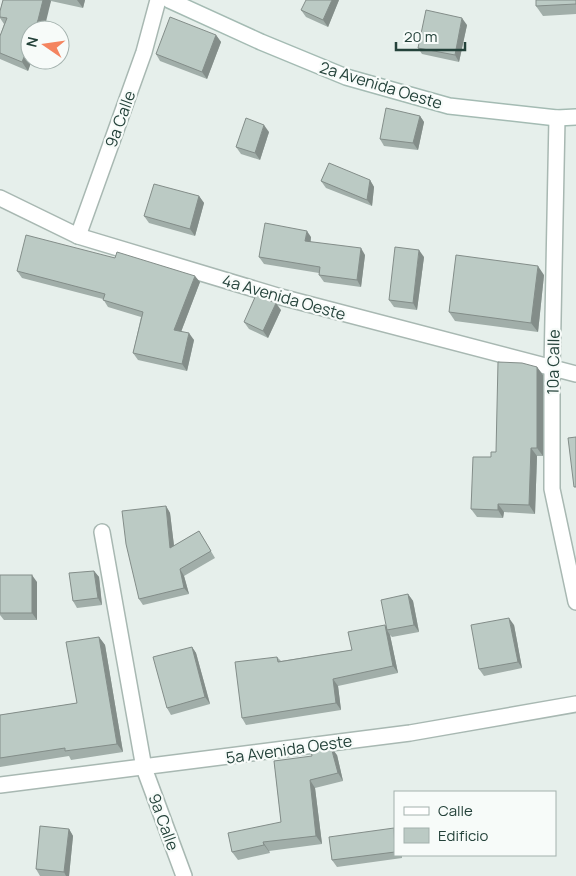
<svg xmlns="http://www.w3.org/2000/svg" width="576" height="876" viewBox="0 0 576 876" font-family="Manrope,sans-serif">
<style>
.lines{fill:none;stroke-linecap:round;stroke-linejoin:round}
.street-casing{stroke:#a8b8b2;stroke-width:18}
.secondary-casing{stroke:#a4bbb3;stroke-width:18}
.street{stroke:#fff;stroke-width:15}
.secondary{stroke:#fff;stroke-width:15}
.wall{fill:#a1aea9}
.shaded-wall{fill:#838d89}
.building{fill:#bbcac4;stroke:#838d89}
.labels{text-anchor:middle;stroke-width:4.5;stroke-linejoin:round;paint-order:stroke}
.street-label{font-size:16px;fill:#24423a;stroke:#f7fbf9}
</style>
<rect width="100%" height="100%" fill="#e6efeb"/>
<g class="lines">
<defs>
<g id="street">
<path d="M557 118 552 369V489L576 602"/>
<path d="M0 198 78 236 281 297 576 374"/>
<path d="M78 236 144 52 158 0"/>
<path d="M102 532 144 768 184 876"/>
<path d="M0 785 410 733 576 704"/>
</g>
<path id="secondary" d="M169 0 261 42 346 77 449 106 557 118 576 117"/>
</defs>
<use href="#street" class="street-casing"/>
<use href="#secondary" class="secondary-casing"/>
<use href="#street" class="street"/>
<use href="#secondary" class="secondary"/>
</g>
<g class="wall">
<path d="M3 0H85L83 8 51 1 28 71 0 59V36L4 24 0 18V11Z"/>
<path d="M339 0 328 27 306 17 301 10Z"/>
<path d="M576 0V14L543 16 536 6Z"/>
<path d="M467 25 459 62 422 54 418 48Z"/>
<path d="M216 35 221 42 207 79 160 61 156 54Z"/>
<path d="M420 116 424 122 418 150 384 146 380 139Z"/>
<path d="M269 132 260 160 241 154 236 147Z"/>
<path d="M370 180 374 187 372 206 326 188 321 181Z"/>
<path d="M199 196 204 203 195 236 149 223 144 216Z"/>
<path d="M311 237V242L365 255 361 287 324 282 319 275V273L264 264 259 257Z"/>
<path d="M424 257 417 310 394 307 389 300Z"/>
<path d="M17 271 200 282 181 332 194 340 187 371 138 360 133 353 141 317 108 307 103 299 22 278Z"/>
<path d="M544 275 538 332 455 321 449 312Z"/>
<path d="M281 310 268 338 249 329 244 322Z"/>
<path d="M537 367 543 375V456H537L535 514 504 512 503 518 477 517 471 509 496 452Z"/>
<path d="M166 506 170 513 174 546 199 531 215 558 184 576 189 594 143 605 139 599Z"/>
<path d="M94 571 99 577 102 605 77 608 73 601Z"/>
<path d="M0 575 37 582V620H4L0 615Z"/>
<path d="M408 594 413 601 419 632 392 637 390 635 398 673 338 686 341 710 246 725 242 718 277 657 281 661 352 650 386 627Z"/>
<path d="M514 625 522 668 484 676 479 669Z"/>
<path d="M99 637 105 645 123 752 71 760 69 756 0 767V715L77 703Z"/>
<path d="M192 647 196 653 210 704 171 715 167 708Z"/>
<path d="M337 755 343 781 315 788 322 844 269 851 270 853 238 860 232 852 281 822 274 761Z"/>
<path d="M395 828V855H402V858L337 867 332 860Z"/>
<path d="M69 829 73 836 69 876H40L36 869Z"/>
</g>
<g class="shaded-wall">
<path d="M43 0H50L51 1 44 30H34Z"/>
<path d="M77 0H85L83 8Z"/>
<path d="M332 0H339L328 27 323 20Z"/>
<path d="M462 18 467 25 459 62 455 55Z"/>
<path d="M216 35 221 42 207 79 202 72Z"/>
<path d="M30 42V60H32L28 71 22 62Z"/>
<path d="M420 116 424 122 418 150 413 143Z"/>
<path d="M264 125 269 132 260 160 255 153Z"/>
<path d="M370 180 374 187 372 206 367 200Z"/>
<path d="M199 196 204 203 195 236 190 229Z"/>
<path d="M307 231 311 237 309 248 305 241Z"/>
<path d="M361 248 365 255 361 287 357 280Z"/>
<path d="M419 250 424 257 417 310 413 303Z"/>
<path d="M538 266 544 275 538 332 531 323Z"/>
<path d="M195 276 200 282 179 337 174 330Z"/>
<path d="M276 303 281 310 268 338 263 331Z"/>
<path d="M189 333 194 340 187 371 182 364Z"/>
<path d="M537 367 543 375V456L537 448Z"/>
<path d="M531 448 537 456 535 514 529 505Z"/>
<path d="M498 504 504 512 503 518 498 510Z"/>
<path d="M166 506 170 513 175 554 170 548Z"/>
<path d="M180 569 184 576 189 594 184 588Z"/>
<path d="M94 571 99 577 102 605 98 598Z"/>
<path d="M32 575 37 582V620L32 613Z"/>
<path d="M408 594 413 601 419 632 414 625Z"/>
<path d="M509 618 514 625 522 668 518 662Z"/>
<path d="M385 625 389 630H387L390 635 398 673 393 666Z"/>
<path d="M99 637 105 645 123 752 117 744Z"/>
<path d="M192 647 196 653 210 704 205 697Z"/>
<path d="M333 679 338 686 341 710 336 703Z"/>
<path d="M331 747 337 755 343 781 338 773Z"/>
<path d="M310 780 315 788 322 844 316 836Z"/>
<path d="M69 829 73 836 69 876H66L64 872Z"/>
<path d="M263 842 269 851 270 853 264 845Z"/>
</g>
<g class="building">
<path d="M3 0H43L38 20 34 30H30V42L22 62 0 53V36L7 18 0 17V11Z"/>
<path d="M306 0H332L323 20 301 10Z"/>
<path d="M536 0H576V4L536 6Z"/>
<path d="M426 10 462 18 455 55 418 48Z"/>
<path d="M170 17 216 35 202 72 156 54Z"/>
<path d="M386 108 420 116 413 143 380 139Z"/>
<path d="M246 118 264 125 255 153 236 147Z"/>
<path d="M329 163 370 180 367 200 321 181Z"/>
<path d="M154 184 199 196 190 229 144 216Z"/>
<path d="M265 223 307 231 305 241 361 248 357 280 319 275 320 267 259 257Z"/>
<path d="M26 235 115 258 117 252 195 276 174 330 189 333 182 364 133 353 143 312 103 300 105 294 17 271Z"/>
<path d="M395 247 419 250 413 303 389 300Z"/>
<path d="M456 255 538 266 531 323 449 312Z"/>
<path d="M256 295 276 303 263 331 244 322Z"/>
<path d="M498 362 522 363 537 367V448H531L529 505 498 504V510L471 509 473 457H491V452H496Z"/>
<path d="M576 437V487H574L568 438Z"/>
<path d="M166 506 170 548 199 531 211 551 180 569 184 588 139 599 126 544 122 511Z"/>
<path d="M94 571 98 598 73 601 69 573Z"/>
<rect x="0" y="575" width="32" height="38"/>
<path d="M408 594 414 625 387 630 381 600Z"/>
<path d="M509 618 518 662 479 669 471 625Z"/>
<path d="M385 625 393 666 333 679 336 703 242 718 235 662 277 657 278 662 352 650 348 632Z"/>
<path d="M99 637 117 744 65 751V748L0 758V715L77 703 66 642Z"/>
<path d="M192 647 205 697 167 708 153 657Z"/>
<path d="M331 747 338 773 310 780 316 836 263 842 264 845 232 852 228 833 281 822 274 761 312 756 311 751Z"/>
<path d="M40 826 69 829 64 872 36 869Z"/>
<path d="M394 828 395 852 332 860 329 837Z"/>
</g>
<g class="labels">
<g class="street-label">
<text transform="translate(381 85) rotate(17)" y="6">2a Avenida Oeste</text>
<text transform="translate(120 119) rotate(-70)" y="6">9a Calle</text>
<text transform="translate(284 297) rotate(16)" y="6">4a Avenida Oeste</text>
<text transform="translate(553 362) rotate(-89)" y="6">10a Calle</text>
<text transform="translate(289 749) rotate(-8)" y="6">5a Avenida Oeste</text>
<text transform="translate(164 822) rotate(70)" y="6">9a Calle</text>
</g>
</g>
<rect x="394" y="791" width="162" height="65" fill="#f7fbf9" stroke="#a3b1ad"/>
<rect x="404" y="807" width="25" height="8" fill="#ffffff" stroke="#a3b1ad"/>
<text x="438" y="816" font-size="15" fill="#24423a">Calle</text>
<rect x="404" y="828" width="25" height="15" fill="#bbcac4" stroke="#a3b1ad"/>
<text x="438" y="841" font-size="15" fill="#24423a">Edificio</text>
<g transform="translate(45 45) rotate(283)"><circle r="24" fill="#f7fbf9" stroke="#a3b1ad"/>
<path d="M0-4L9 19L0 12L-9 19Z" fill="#f4845f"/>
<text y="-8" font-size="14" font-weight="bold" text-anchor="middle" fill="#24423a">N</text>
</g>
<path d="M396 42v8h69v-8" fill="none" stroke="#24423a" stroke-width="2.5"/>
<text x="404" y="42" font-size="15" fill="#24423a" stroke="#f7fbf9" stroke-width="4" paint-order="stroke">20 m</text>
</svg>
